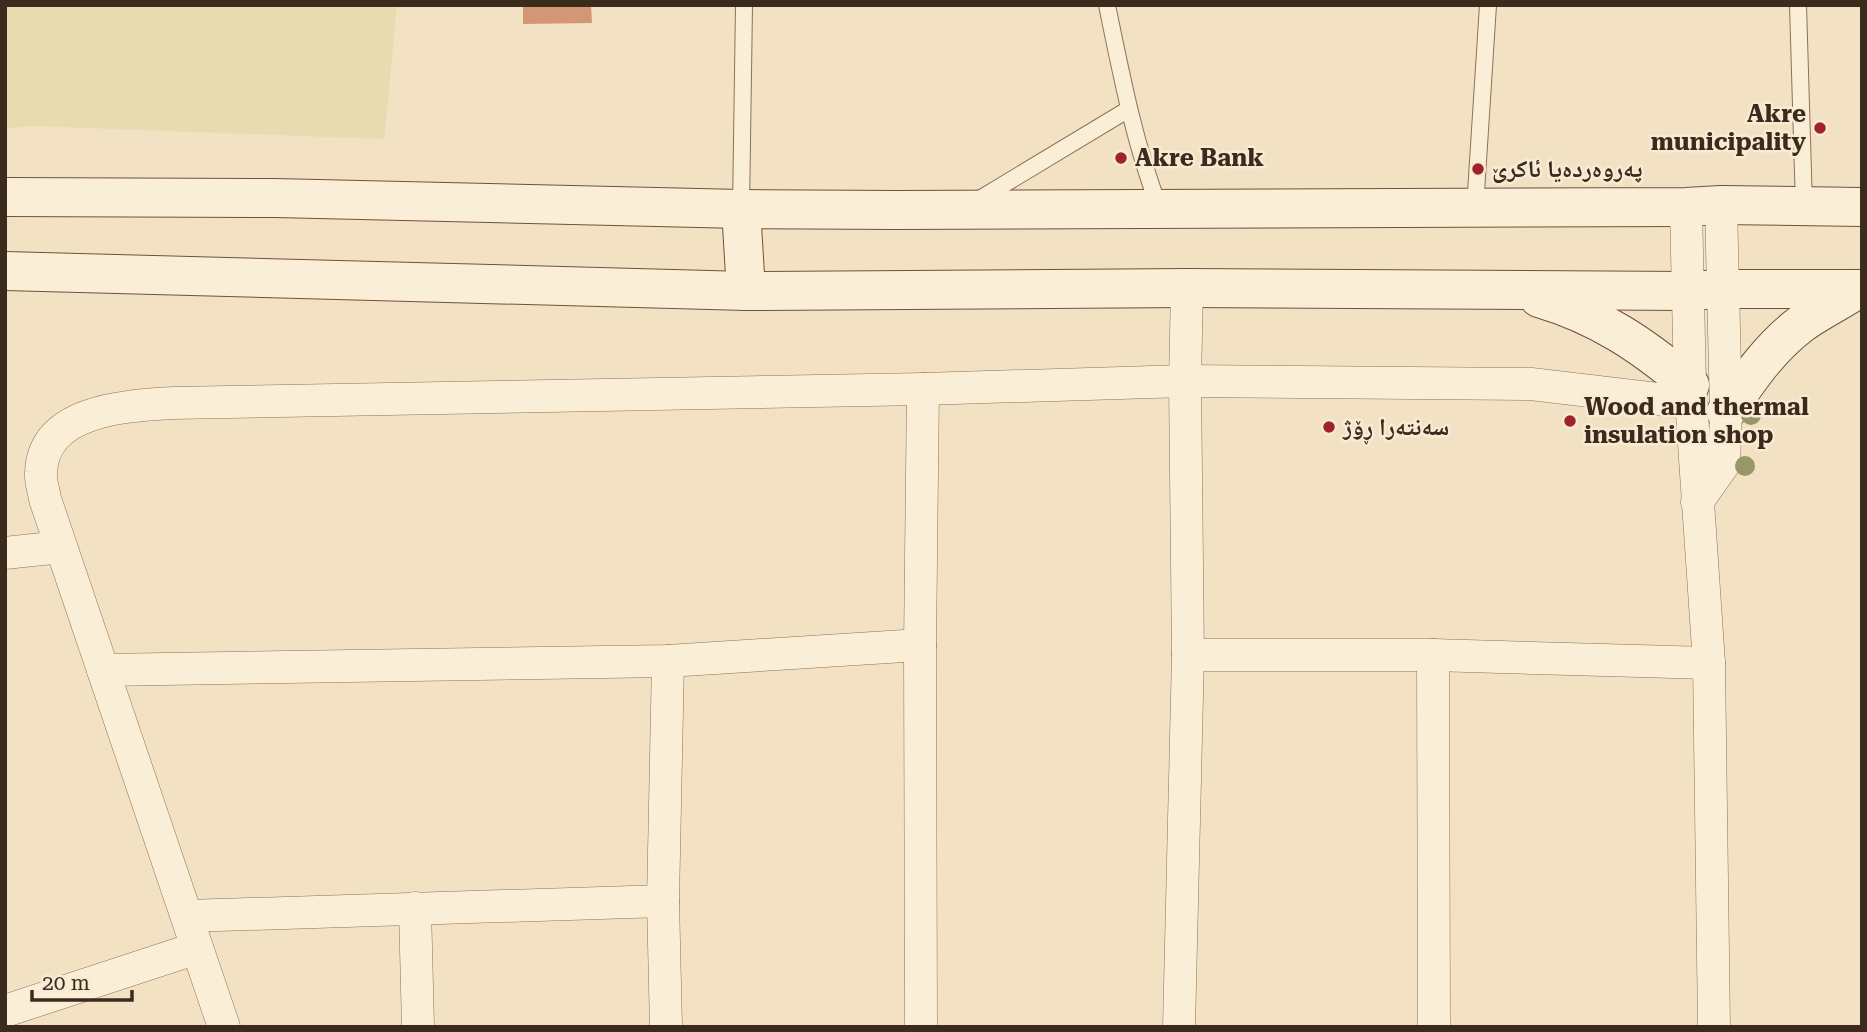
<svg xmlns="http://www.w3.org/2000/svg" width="1867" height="1032" viewBox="0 0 1867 1032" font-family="'Roboto Serif','Noto Naskh Arabic',serif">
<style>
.farmland{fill:#e8dbaf}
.building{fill:#d39775}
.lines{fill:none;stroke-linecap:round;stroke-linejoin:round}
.service-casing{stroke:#8d7158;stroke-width:18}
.minor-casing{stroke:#8d7158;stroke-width:33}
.secondary-casing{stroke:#6f523b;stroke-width:40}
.service{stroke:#fbeed7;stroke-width:16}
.minor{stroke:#fbeed7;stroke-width:32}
.secondary{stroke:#fbeed7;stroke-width:38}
.tree{fill:#98976a}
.poi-dot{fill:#a2222b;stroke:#f8ebd3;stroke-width:2.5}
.labels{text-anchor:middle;stroke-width:5;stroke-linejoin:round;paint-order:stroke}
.poi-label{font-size:24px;font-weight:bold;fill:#3c2a1d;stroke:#f8ebd3;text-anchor:start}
</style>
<rect width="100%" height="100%" fill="#f2e1c2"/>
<path class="farmland" d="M5 5H397L384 139 32 126 5 129Z"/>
<path class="building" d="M523 5H591L592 23 523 24Z"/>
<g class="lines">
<defs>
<g id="service">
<path d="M1107 5C1121 73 1134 142 1159 207"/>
<path d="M1798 5 1804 206"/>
<path d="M978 200 1129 109"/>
<path d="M1475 208 1488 5"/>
<path d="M741 209 744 5"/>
</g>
<g id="minor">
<path d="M1686 207 1690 385 1709 663 1714 1027"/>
<path d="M1697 502 1724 464 1726 412 1721 205"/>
<path d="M5 553 61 547"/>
<path d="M1188 655H1433L1709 663"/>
<path d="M1433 655 1434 1027"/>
<path d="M103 670 668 661 920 645"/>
<path d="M415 908 418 1027"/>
<path d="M187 916 663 901"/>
<path d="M5 1011 197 948"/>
<path d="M224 1027 45 499C44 491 40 481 41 472 44 409 127 406 173 403L923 389 1185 381 1531 384 1691 403"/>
<path d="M666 1027 663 901 668 661"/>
<path d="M921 1027 920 645 923 389"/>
<path d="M1179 1027 1188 655 1185 381 1187 288"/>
</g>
<g id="secondary">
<path d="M5 197 275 198 741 209 897 210 1686 207 1721 205 1862 207"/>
<path d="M741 209 746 291"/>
<path d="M5 271 746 291 1187 288 1687 291 1724 289H1862"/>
<path d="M1539 298C1600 316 1642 345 1690 385"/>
<path d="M1726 412C1748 380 1769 348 1801 324 1819 311 1840 301 1858 289"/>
</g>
</defs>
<use href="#service" class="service-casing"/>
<use href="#minor" class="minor-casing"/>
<use href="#secondary" class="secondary-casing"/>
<use href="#service" class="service"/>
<use href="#minor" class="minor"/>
<use href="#secondary" class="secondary"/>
</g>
<g class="tree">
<circle cx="1751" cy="415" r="10"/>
<circle cx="1745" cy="466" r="10"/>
</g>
<g class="poi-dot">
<circle cx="1820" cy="128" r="7"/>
<circle cx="1121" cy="158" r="7"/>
<circle cx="1478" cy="169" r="7"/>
<circle cx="1570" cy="421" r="7"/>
<circle cx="1329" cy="427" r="7"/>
</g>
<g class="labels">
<g class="poi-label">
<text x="1806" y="122" text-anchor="end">Akre<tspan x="1806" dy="28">municipality</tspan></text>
<text x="1135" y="166">Akre Bank</text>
<text x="1492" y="177">پەروەردەیا ئاكرێ</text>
<text x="1584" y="415">Wood and thermal<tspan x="1584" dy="28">insulation shop</tspan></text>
<text x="1343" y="435">سەنتەرا ڕۆژ</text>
</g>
</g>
<rect width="1867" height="1032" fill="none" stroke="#3c2a1d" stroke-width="14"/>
<path d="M32 990v10h100v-10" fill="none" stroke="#3c2a1d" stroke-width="3.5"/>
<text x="42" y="990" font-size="21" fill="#3c2a1d" stroke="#f8ebd3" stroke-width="5" paint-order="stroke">20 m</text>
</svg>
